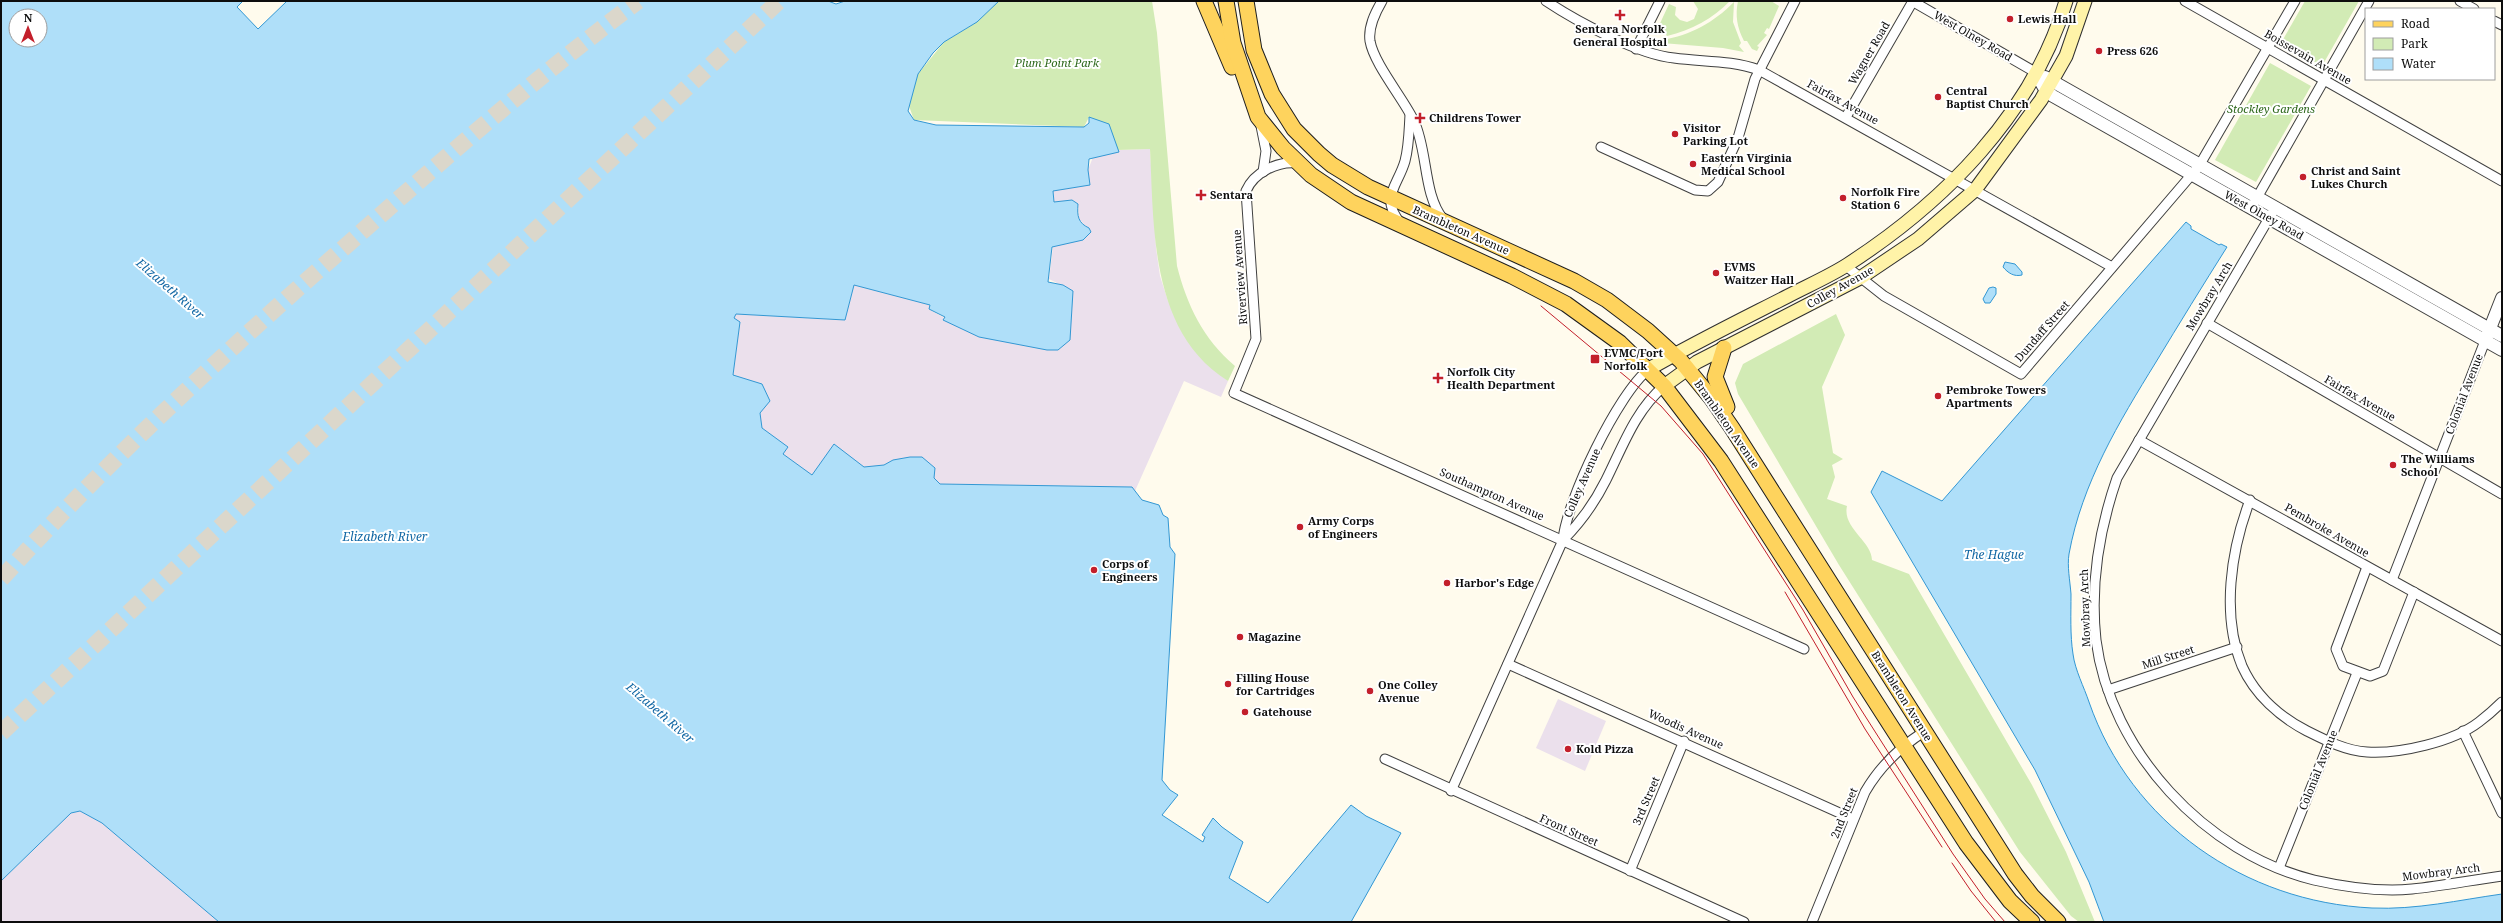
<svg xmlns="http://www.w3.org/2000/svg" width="2503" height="923" viewBox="0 0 2503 923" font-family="'Noto Serif',serif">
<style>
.industrial{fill:#ebe0ec}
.green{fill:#d2ebb5}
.water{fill:#afdff9;stroke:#3397d3;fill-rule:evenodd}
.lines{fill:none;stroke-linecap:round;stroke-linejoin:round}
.motorway-tunnel{stroke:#dbd7cb;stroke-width:17;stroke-dasharray:17 8;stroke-linecap:butt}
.minor-casing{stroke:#404040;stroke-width:11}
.tertiary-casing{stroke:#404040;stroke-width:14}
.secondary-casing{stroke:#2f2f2f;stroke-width:15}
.primary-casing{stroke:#1e1e1e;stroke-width:17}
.minor{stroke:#fff;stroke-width:9}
.tertiary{stroke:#fff;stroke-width:12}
.secondary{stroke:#fff3a8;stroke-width:13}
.primary{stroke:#fed35d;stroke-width:15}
.tram{stroke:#c31f2b;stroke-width:1}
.poi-dot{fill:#c31f2b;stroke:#fff;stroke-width:1.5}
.labels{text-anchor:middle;stroke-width:4;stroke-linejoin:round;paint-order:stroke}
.poi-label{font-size:11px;font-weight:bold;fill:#0d0d0d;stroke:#fff;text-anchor:start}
.street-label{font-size:11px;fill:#0d0d0d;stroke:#fff}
.park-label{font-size:11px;font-style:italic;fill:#2c671a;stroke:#fff}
.water-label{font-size:12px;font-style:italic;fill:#1167a4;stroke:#fff}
</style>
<rect width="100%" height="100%" fill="#fffbed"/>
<g class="industrial">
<path d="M1150 149 1156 248 1160 276 1168 301 1196 352 1228 381 1221 397 1184 381 1135 491 1142 500 1131 487 940 484 934 478 893 460 884 465 812 475 783 454 787 448 762 428 760 413 733 375 740 323 734 318 735 314 841 320 849 305 854 285 930 305 932 311 979 337 1070 340 1073 291 1049 279 1053 247 1091 232 1079 219 1078 204 1072 200 1054 202 1053 190 1090 185 1088 170 1093 157 1117 150Z"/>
<path d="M1558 699 1606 721 1585 771 1536 748Z"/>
<path d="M80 811 102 823 219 922H1V881L71 813Z"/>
</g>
<g class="green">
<path d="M999 1H1152L1157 33 1177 266C1187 305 1203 339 1235 366L1228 381C1150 332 1154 229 1150 149L1117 150 1089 117 1084 127 914 120 909 106 918 74 944 42 974 24Z"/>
<path d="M1693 1H1730C1712 19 1692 30 1667 36L1665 33 1656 32 1669 4 1676 7 1675 15 1680 20 1687 22 1694 19 1698 9Z"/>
<path d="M1738 1H1771L1779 6 1769 29 1767 28 1764 33 1767 35 1757 46 1759 47 1757 51 1752 49 1747 41H1744C1737 28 1735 15 1738 1Z"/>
<path d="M2305 1H2359L2322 66 2281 43Z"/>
<path d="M1734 2 1733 22 1741 43 1739 46 1744 52 1723 48 1662 43V40C1691 35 1713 23 1734 2Z"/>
<path d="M2270 63 2311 86 2256 182 2215 160Z"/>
<path d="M1836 314 1845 335 1822 387 1833 453 1843 459 1832 465 1835 477 1827 499 1847 506C1842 528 1872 541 1872 560L1909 574 2032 785 2066 852 2095 922H2079L2071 916 2020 852 1839 565 1738 394 1735 383 1743 364Z"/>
</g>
<g class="water">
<path d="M1 1H243L237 7 258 29 287 1H828L836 4 845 1H999L977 22 944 42 933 53 918 74 908 111 914 120 936 125 1084 127 1089 123V117L1109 124 1119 152 1089 159 1088 170 1090 185 1053 191 1054 202 1072 200 1078 204C1077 216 1078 223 1089 228L1091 232 1083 240 1052 247 1048 282 1063 285 1073 291 1070 340 1058 350H1047L979 337 943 320 945 317 929 309 930 305 854 285 845 320 736 314 734 318 740 322 733 375 762 384 770 401 760 413 762 428 788 447 783 454 812 475 834 444 864 467 884 465 893 460 910 457H922L935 468 934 478 940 484 1132 487 1142 500 1159 505 1163 515 1168 518 1170 547 1175 554 1162 780 1170 790 1178 795 1162 815 1203 842 1205 837 1202 835 1213 818 1222 827 1243 842 1229 878 1268 903 1351 805 1366 816 1401 833 1351 922H219L102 823 80 811 71 813 1 881ZM16 16H40V40H16Z"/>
<path d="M2186 222 2191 226V229L2219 245 2221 244 2227 247C2203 285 2179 324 2156 362 2119 422 2082 483 2069 554 2067 566 2070 581 2071 594 2071 614 2070 635 2073 654 2075 670 2084 687 2089 702 2131 823 2245 902 2372 908 2416 910 2459 900 2502 894V922H2104L2089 882 2035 770 1871 492 1882 471 1942 501Z"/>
<path d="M2005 262 2015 264 2022 272V275C2014 277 2008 273 2003 267Z"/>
<path d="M1993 287 1996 288V294L1990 303H1985L1983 299 1989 288Z"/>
</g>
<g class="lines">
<g class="motorway-tunnel">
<path d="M1 579C111 457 233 345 356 237 448 155 539 75 638 1"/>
<path d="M1 733 779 1"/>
</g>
<defs>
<g id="minor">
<path d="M1382 1C1375 13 1368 27 1370 41 1374 64 1403 98 1414 121 1428 151 1423 194 1443 219"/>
<path d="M1546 1C1576 21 1639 55 1674 58 1703 62 1731 60 1759 70L2112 267"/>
<path d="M1912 1 2035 72"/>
<path d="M2185 1 2502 181"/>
<path d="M2460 1 2474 9"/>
<path d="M2494 21 2502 25"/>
<path d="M1636 49 1660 1"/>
<path d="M1846 117 1913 1"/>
<path d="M1261 126 1266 151 1263 172"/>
<path d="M1601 147 1695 190 1708 191 1718 182 1738 138 1755 79 1795 1"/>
<path d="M1297 163C1278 161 1254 172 1246 191L1256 339 1234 393 1804 649"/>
<path d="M2254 203 2369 1"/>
<path d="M2272 213 2117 478C2099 530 2090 584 2096 640 2110 751 2206 854 2314 880 2345 887 2381 892 2412 889 2442 886 2472 880 2502 876"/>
<path d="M1401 224C1379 197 1398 186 1405 161 1409 146 1409 131 1410 115"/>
<path d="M1846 266 1884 296 2021 374 2199 166 2295 1"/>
<path d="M2207 323 2502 494"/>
<path d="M2139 440 2502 641"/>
<path d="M2250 500C2231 550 2221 615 2242 666 2255 695 2280 717 2307 731 2325 740 2346 751 2367 752 2400 754 2453 742 2479 722 2487 716 2495 709 2502 702"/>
<path d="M1563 540C1566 502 1618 393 1649 369"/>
<path d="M2367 567 2336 649 2343 666 2370 676 2383 671 2414 592"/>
<path d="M2392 580 2485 341"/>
<path d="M1508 664 1853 819"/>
<path d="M2108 690 2237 647"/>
<path d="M2463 731 2502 813"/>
<path d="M1385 759 1744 922"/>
<path d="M1451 791 1563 540C1581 522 1595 502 1606 480 1623 446 1635 411 1664 386"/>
<path d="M2279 868 2357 673"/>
<path d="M1630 871 1684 741"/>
<path d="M1812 922 1865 792C1880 766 1900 747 1925 731"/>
</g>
<g id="tertiary">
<path d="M2035 72 2046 91 2053 96 2502 350"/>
<path d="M2045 77 2502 336"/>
<path d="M2487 336 2502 298"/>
</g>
<g id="secondary">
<path d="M1649 369C1694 343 1741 320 1788 296 1807 286 1828 277 1847 265 1943 203 2033 114 2066 1"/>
<path d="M1664 386 1697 362 1860 278 1918 239 1975 190 2041 100 2066 56 2085 1"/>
</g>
<g id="primary">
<path d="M1204 1 1232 67"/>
<path d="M1226 1 1233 43 1258 117 1283 148 1311 175 1351 202 1512 276 1566 304 1620 343 1664 386 1721 461 1966 843 2010 901 2032 922"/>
<path d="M1246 1 1254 50 1272 94 1294 129 1319 154 1332 165 1368 187 1574 281 1607 300 1648 331 1681 361 1712 399 1732 428 2015 874 2032 896 2058 922"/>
<path d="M1724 348 1715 377 1727 407"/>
</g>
</defs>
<use href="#minor" class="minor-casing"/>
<use href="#tertiary" class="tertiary-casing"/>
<use href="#secondary" class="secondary-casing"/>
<use href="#primary" class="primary-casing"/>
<use href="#minor" class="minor"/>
<use href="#tertiary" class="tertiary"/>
<use href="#secondary" class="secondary"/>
<use href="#primary" class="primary"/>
<g class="tram">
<path d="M1541 306 1661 406 1703 454 1803 610 1853 697 1953 854 1985 899 2005 922"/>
<path d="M1785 592 1865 729 1942 847"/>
<path d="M1952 863 1971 891 1996 922"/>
</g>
</g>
<g class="poi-dot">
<path d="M1618 9h4v4h4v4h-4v4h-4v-4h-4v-4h4z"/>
<circle cx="2010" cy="19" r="4"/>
<circle cx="2099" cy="51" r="4"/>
<circle cx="1938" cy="97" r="4"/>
<path d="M1418 112h4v4h4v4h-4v4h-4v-4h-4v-4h4z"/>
<circle cx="1675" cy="134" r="4"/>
<circle cx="1693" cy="164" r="4"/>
<circle cx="2303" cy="177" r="4"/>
<path d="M1199 189h4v4h4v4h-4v4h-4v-4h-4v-4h4z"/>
<circle cx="1843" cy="198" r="4"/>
<circle cx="1716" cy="273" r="4"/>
<rect x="1590" y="354" width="10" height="10" rx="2"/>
<path d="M1436 372h4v4h4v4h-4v4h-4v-4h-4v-4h4z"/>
<circle cx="1938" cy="396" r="4"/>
<circle cx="2393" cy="465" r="4"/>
<circle cx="1300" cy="527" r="4"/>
<circle cx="1094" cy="570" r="4"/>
<circle cx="1447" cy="583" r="4"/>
<circle cx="1240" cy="637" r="4"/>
<circle cx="1228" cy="684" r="4"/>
<circle cx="1370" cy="691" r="4"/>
<circle cx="1245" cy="712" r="4"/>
<circle cx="1568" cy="749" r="4"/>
</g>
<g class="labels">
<g class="poi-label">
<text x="2018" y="23">Lewis Hall</text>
<text x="1620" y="33" text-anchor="middle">Sentara Norfolk<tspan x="1620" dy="13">General Hospital</tspan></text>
<text x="2107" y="55">Press 626</text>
<text x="1946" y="95">Central<tspan x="1946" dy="13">Baptist Church</tspan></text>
<text x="1429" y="122">Childrens Tower</text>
<text x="1683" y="132">Visitor<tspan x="1683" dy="13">Parking Lot</tspan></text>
<text x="1701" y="162">Eastern Virginia<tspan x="1701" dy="13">Medical School</tspan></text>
<text x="2311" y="175">Christ and Saint<tspan x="2311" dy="13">Lukes Church</tspan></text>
<text x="1851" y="196">Norfolk Fire<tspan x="1851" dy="13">Station 6</tspan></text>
<text x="1210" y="199">Sentara</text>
<text x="1724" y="271">EVMS<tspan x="1724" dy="13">Waitzer Hall</tspan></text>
<text x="1604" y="357">EVMC/Fort<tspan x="1604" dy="13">Norfolk</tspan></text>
<text x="1447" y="376">Norfolk City<tspan x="1447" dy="13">Health Department</tspan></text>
<text x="1946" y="394">Pembroke Towers<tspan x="1946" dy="13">Apartments</tspan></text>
<text x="2401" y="463">The Williams<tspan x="2401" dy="13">School</tspan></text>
<text x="1308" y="525">Army Corps<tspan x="1308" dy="13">of Engineers</tspan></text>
<text x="1102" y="568">Corps of<tspan x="1102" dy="13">Engineers</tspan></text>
<text x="1455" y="587">Harbor's Edge</text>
<text x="1248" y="641">Magazine</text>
<text x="1236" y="682">Filling House<tspan x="1236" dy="13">for Cartridges</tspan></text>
<text x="1378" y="689">One Colley<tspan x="1378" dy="13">Avenue</tspan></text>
<text x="1253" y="716">Gatehouse</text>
<text x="1576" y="753">Kold Pizza</text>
</g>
<g class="street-label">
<text transform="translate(1973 36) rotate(30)" y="4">West Olney Road</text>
<text transform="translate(1869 53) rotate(-60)" y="4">Wagner Road</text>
<text transform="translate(2308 57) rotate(30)" y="4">Boissevain Avenue</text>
<text transform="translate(1843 102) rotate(29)" y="4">Fairfax Avenue</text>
<text transform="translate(2264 215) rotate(29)" y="4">West Olney Road</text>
<text transform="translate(1461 230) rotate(24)" y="4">Brambleton Avenue</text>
<text transform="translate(1240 277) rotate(-94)" y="4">Riverview Avenue</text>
<text transform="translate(1840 287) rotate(-29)" y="4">Colley Avenue</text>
<text transform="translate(2209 296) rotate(-59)" y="4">Mowbray Arch</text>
<text transform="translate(2042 331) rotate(-49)" y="4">Dundaff Street</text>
<text transform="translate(2464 394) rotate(-69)" y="4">Colonial Avenue</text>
<text transform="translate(2360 398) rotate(30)" y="4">Fairfax Avenue</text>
<text transform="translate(1727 424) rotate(55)" y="4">Brambleton Avenue</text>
<text transform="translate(1582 483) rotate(-66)" y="4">Colley Avenue</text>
<text transform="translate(1492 494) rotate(24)" y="4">Southampton Avenue</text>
<text transform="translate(2327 530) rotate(30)" y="4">Pembroke Avenue</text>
<text transform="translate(2085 608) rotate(-92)" y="4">Mowbray Arch</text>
<text transform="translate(2168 657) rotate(-18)" y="4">Mill Street</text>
<text transform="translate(1902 696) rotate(58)" y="4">Brambleton Avenue</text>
<text transform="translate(1686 729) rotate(24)" y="4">Woodis Avenue</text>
<text transform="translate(2318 770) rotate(-68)" y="4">Colonial Avenue</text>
<text transform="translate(1646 801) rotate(-67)" y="4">3rd Street</text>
<text transform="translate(1844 813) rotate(-68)" y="4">2nd Street</text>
<text transform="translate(1569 830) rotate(24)" y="4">Front Street</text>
<text transform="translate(2441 872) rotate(-7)" y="4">Mowbray Arch</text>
</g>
<g class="park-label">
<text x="1057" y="67">Plum Point Park</text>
<text x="2271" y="113">Stockley Gardens</text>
</g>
<g class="water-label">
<text transform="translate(170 289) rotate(41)" y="4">Elizabeth River</text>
<text x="385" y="541">Elizabeth River</text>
<text x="1994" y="559">The Hague</text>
<text transform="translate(660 713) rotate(41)" y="4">Elizabeth River</text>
</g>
</g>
<rect width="2503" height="923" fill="none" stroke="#0d0d0d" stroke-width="4"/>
<rect x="2365" y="8" width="130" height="72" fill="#ffffff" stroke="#9e9e9e"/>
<rect x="2373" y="21" width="20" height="6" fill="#fed35d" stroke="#9e9e9e"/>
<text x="2401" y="28" font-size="12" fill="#0d0d0d">Road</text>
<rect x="2373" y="38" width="20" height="12" fill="#d2ebb5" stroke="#9e9e9e"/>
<text x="2401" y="48" font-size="12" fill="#0d0d0d">Park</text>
<rect x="2373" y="58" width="20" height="12" fill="#afdff9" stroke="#9e9e9e"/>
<text x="2401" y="68" font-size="12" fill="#0d0d0d">Water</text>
<g transform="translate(28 28)"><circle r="19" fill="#ffffff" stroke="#9e9e9e"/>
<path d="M0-3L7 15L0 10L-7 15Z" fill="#c31f2b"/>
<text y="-6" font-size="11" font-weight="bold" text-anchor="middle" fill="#0d0d0d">N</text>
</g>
</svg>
